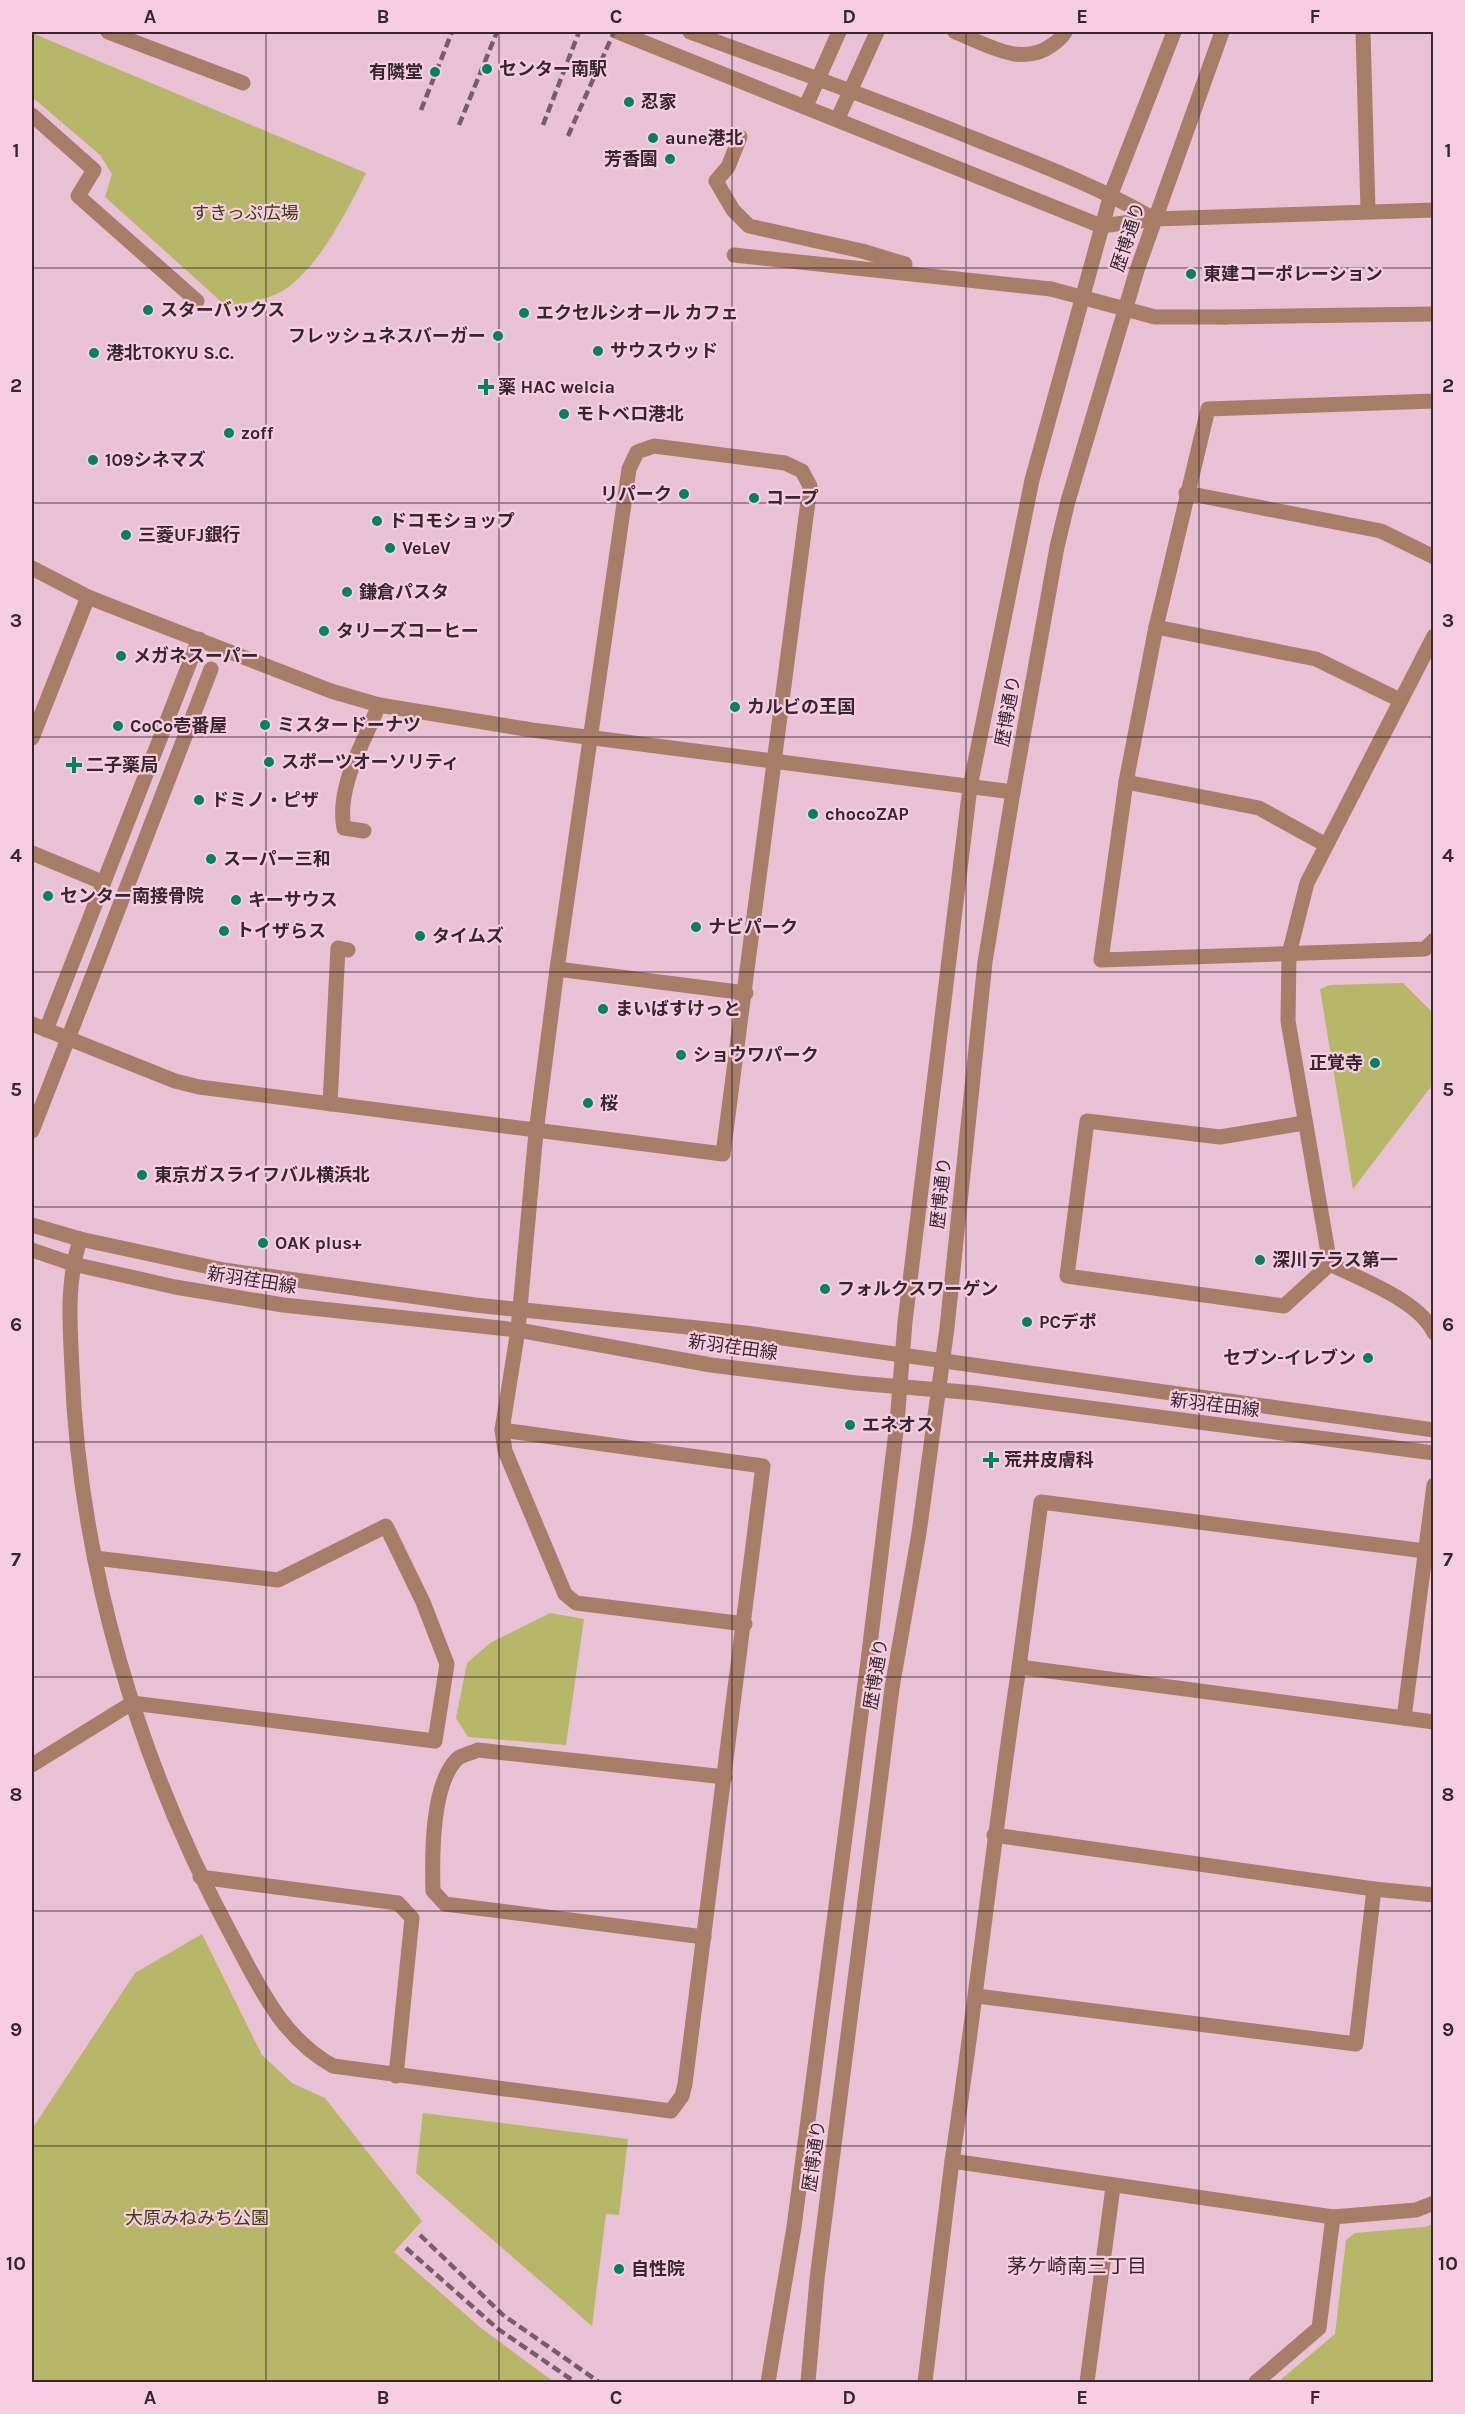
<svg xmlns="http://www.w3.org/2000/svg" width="1465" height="2414" viewBox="0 0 1465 2414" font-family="Karla,'Noto Sans JP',sans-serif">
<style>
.green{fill:#b6b668}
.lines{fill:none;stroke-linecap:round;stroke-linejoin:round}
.minor{stroke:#a77d67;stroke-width:15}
.rail{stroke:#765d69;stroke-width:4.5;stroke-dasharray:9 4.5;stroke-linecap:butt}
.minor-bridge{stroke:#a77d67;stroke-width:15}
.grid{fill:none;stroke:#36262e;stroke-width:1.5;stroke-opacity:0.55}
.poi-dot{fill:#008162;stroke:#f7cee1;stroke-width:2}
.labels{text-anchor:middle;stroke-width:4.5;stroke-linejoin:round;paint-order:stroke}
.poi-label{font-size:18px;font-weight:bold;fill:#36262e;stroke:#f7cee1;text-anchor:start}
.park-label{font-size:18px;fill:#3f3e0e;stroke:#f7cee1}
.street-label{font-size:18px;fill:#36262e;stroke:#f7cee1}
.neighbourhood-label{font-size:20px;fill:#36262e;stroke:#f7cee1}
.neatline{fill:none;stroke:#36262e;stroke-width:2}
.grid-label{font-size:20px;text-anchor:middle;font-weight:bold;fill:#36262e}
</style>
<rect width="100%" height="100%" fill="#e9c1d4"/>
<g class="green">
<path d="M32 33 366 173C348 209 319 268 284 290 267 300 245 303 227 307L105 197 112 174 100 155 32 97Z"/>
<path d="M1403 983 1433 1013V1084L1353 1189 1320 989 1330 985Z"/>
<path d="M550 1613 584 1619 566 1745 468 1737 456 1718 467 1663 490 1643Z"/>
<path d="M202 1934 262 2055 292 2083 325 2098 422 2221 394 2252 481 2328 554 2382H32V2129L135 1973Z"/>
<path d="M423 2113 628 2139 619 2215 606 2214 592 2326 416 2173Z"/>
<path d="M1433 2224V2382H1278L1335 2334 1346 2240 1355 2233 1424 2227Z"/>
</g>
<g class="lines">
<g class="minor">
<path d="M108 32 243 83"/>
<path d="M618 32 1101 226 1154 219 1434 210"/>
<path d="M690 32C785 67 881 101 975 139 1036 163 1097 186 1154 219"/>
<path d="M955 32C987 44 1021 68 1052 45 1058 41 1062 38 1065 32"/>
<path d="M1363 32 1368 211"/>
<path d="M806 106 839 32"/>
<path d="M32 115 94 170 78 196 197 301"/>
<path d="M838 118 877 32"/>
<path d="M740 137 728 167 716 181 733 210 749 226 862 251 905 264"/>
<path d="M734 255 1051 289"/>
<path d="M1225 317 1434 314"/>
<path d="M1434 401 1208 409 1156 627 1126 782 1101 960 1425 949 1434 940"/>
<path d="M1186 493 1381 531 1434 557"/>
<path d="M32 568 88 597 134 615 331 691 379 705 532 730 1013 792"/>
<path d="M1156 627 1316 659 1400 700"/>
<path d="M1434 636 1307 883 1289 954 1288 1021 1330 1264C1360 1279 1420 1301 1434 1333"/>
<path d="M32 738 88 597"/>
<path d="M1126 782 1259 808 1326 845"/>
<path d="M364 831 344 828C336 787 364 742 379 705"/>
<path d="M32 853 102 882"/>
<path d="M557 969 746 993"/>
<path d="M89 985 211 669"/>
<path d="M32 1024 175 1081 199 1087 723 1154 810 486 802 471 785 463 654 446 637 452 629 469 557 969 536 1132 518 1330 502 1430 505 1451 565 1594 576 1603 745 1624"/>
<path d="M46 1030 199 639"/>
<path d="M330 1104 338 948 348 950"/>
<path d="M1304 1123 1220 1137 1087 1121 1067 1276 1284 1306 1330 1264"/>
<path d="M32 1225 80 1239 224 1270 475 1305 746 1333 1434 1430"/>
<path d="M80 1239C66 1286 70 1322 72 1369 79 1564 139 1765 232 1936 259 1986 281 2037 333 2066L671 2111 682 2096 685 2084 763 1466 502 1430"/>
<path d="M32 1250 73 1264 175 1287 283 1305 518 1330 711 1365 856 1383 976 1393 1434 1453"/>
<path d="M1434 1485 1404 1718 1019 1667C994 1832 977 1997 952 2161L1333 2217 1416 2210 1434 2203"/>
<path d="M1019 1667 1041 1502 1425 1551"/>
<path d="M1404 1718 1434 1722"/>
<path d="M32 1765 132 1703 435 1741 447 1664 423 1602 386 1526 278 1580 95 1558"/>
<path d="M994 1835 1374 1889 1434 1895"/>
<path d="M200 1877 398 1903 412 1918 396 2076"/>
<path d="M704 1937 445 1904 433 1891C432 1857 431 1785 457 1759 461 1755 472 1753 478 1750L725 1777"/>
<path d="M977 1996 1356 2044 1374 1889"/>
<path d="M768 2382 794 2227 868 1661 897 1423 905 1322 970 787 1032 480 1111 194 1174 32"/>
<path d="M808 2382 817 2279 892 1688 919 1533 947 1328 985 962 1013 792 1057 547 1068 501 1137 270 1222 32"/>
<path d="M925 2382 952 2161"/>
<path d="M1087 2382 1113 2187"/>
<path d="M1256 2382 1319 2328 1333 2217"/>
</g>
<g class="rail">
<path d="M421 110 452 32"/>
<path d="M459 125 497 32"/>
<path d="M543 125 579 32"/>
<path d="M568 136 614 32"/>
<path d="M420 2235 503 2315 599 2382"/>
<path d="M406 2248 498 2329 575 2382"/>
</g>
<g class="minor-bridge">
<path d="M1051 289 1155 317H1225"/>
<path d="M32 1131 89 985"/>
</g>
</g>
<path class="grid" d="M266 32V2382M499 32V2382M732 32V2382M966 32V2382M1199 32V2382M32 268H1434M32 503H1434M32 737H1434M32 972H1434M32 1207H1434M32 1442H1434M32 1677H1434M32 1911H1434M32 2146H1434"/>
<g class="poi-dot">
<circle cx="487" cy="69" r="6"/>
<circle cx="435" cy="72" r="6"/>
<circle cx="629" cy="102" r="6"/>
<circle cx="653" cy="138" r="6"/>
<circle cx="670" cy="159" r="6"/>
<circle cx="1191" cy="274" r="6"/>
<circle cx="148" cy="310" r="6"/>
<circle cx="524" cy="313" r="6"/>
<circle cx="498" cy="336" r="6"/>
<circle cx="598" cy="351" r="6"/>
<circle cx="94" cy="353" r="6"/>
<path d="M483 378h6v6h6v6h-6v6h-6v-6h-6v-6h6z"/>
<circle cx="564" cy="414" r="6"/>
<circle cx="229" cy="433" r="6"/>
<circle cx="93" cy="460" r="6"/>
<circle cx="684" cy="494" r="6"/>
<circle cx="754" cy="498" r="6"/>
<circle cx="377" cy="521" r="6"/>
<circle cx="126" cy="535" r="6"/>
<circle cx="390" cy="548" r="6"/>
<circle cx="347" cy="592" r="6"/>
<circle cx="324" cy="631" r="6"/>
<circle cx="121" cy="656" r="6"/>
<circle cx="735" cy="707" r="6"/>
<circle cx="265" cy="725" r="6"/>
<circle cx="118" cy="726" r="6"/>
<circle cx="269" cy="762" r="6"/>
<path d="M71 756h6v6h6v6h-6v6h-6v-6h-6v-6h6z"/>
<circle cx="199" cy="800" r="6"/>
<circle cx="813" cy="814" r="6"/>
<circle cx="211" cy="859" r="6"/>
<circle cx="48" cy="896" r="6"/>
<circle cx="236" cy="900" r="6"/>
<circle cx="696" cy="927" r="6"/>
<circle cx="224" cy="931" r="6"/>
<circle cx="420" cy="936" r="6"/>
<circle cx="603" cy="1009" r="6"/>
<circle cx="681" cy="1055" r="6"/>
<circle cx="1375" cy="1063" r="6"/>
<circle cx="588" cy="1103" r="6"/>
<circle cx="142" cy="1175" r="6"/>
<circle cx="263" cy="1243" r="6"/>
<circle cx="1260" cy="1260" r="6"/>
<circle cx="825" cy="1289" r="6"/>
<circle cx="1027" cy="1322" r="6"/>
<circle cx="1368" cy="1358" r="6"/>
<circle cx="850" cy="1425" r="6"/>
<path d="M988 1451h6v6h6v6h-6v6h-6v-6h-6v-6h6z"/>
<circle cx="619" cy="2269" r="6"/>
</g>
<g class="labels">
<g class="poi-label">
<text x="499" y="75">センター南駅</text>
<text x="423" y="78" text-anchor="end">有隣堂</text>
<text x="641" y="108">忍家</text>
<text x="665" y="144">aune港北</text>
<text x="658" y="165" text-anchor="end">芳香園</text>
<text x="1203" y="280">東建コーポレーション</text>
<text x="160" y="316">スターバックス</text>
<text x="536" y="319">エクセルシオール カフェ</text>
<text x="486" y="342" text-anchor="end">フレッシュネスバーガー</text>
<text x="610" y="357">サウスウッド</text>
<text x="106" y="359">港北TOKYU S.C.</text>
<text x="498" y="393">薬 HAC welcia</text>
<text x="576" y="420">モトベロ港北</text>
<text x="241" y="439">zoff</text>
<text x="105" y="466">109シネマズ</text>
<text x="672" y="500" text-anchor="end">リパーク</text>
<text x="766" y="504">コープ</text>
<text x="389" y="527">ドコモショップ</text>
<text x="138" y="541">三菱UFJ銀行</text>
<text x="402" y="554">VeLeV</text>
<text x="359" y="598">鎌倉パスタ</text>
<text x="336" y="637">タリーズコーヒー</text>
<text x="133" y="662">メガネスーパー</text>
<text x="747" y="713">カルビの王国</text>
<text x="277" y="731">ミスタードーナツ</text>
<text x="130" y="732">CoCo壱番屋</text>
<text x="281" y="768">スポーツオーソリティ</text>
<text x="86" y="771">二子薬局</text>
<text x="211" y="806">ドミノ・ピザ</text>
<text x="825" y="820">chocoZAP</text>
<text x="223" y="865">スーパー三和</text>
<text x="60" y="902">センター南接骨院</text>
<text x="248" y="906">キーサウス</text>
<text x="708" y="933">ナビパーク</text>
<text x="236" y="937">トイザらス</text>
<text x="432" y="942">タイムズ</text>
<text x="615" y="1015">まいばすけっと</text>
<text x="693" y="1061">ショウワパーク</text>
<text x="1363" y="1069" text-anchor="end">正覚寺</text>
<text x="600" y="1109">桜</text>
<text x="154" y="1181">東京ガスライフバル横浜北</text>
<text x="275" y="1249">OAK plus+</text>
<text x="1272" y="1266">深川テラス第一</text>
<text x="837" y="1295">フォルクスワーゲン</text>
<text x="1039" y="1328">PCデポ</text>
<text x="1356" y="1364" text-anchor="end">セブン-イレブン</text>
<text x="862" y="1431">エネオス</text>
<text x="1004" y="1466">荒井皮膚科</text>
<text x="631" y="2275">自性院</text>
</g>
<g class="park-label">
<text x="245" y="219">すきっぷ広場</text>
<text x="197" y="2224">大原みねみち公園</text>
</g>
<g class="street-label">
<text transform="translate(1128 237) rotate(-72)" y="6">歴博通り</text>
<text transform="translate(1008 711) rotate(-80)" y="6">歴博通り</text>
<text transform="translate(941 1193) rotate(-84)" y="6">歴博通り</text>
<text transform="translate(252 1280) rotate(9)" y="6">新羽荏田線</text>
<text transform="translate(733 1347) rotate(8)" y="6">新羽荏田線</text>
<text transform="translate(1215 1405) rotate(7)" y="6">新羽荏田線</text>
<text transform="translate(876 1674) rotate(-81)" y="6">歴博通り</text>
<text transform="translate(814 2156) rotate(-82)" y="6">歴博通り</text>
</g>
<g class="neighbourhood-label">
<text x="1077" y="2273">茅ケ崎南三丁目</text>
</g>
</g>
<rect width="1465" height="2414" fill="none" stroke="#f7cee1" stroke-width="66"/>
<rect x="33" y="33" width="1399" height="2348" class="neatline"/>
<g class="grid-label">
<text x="150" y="23">A</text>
<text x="383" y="23">B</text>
<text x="616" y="23">C</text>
<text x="849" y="23">D</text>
<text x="1082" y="23">E</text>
<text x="1315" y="23">F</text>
<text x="16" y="157">1</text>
<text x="1448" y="157">1</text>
<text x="16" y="392">2</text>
<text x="1448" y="392">2</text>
<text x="16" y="627">3</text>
<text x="1448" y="627">3</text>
<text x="16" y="862">4</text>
<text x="1448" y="862">4</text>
<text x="16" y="1096">5</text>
<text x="1448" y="1096">5</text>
<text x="16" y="1331">6</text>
<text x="1448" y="1331">6</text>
<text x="16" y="1566">7</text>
<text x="1448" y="1566">7</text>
<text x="16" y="1801">8</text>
<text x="1448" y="1801">8</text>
<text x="16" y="2036">9</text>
<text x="1448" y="2036">9</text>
<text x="16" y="2270">10</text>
<text x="1448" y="2270">10</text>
<text x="150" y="2404">A</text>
<text x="383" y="2404">B</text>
<text x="616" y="2404">C</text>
<text x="849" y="2404">D</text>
<text x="1082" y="2404">E</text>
<text x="1315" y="2404">F</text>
</g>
</svg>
